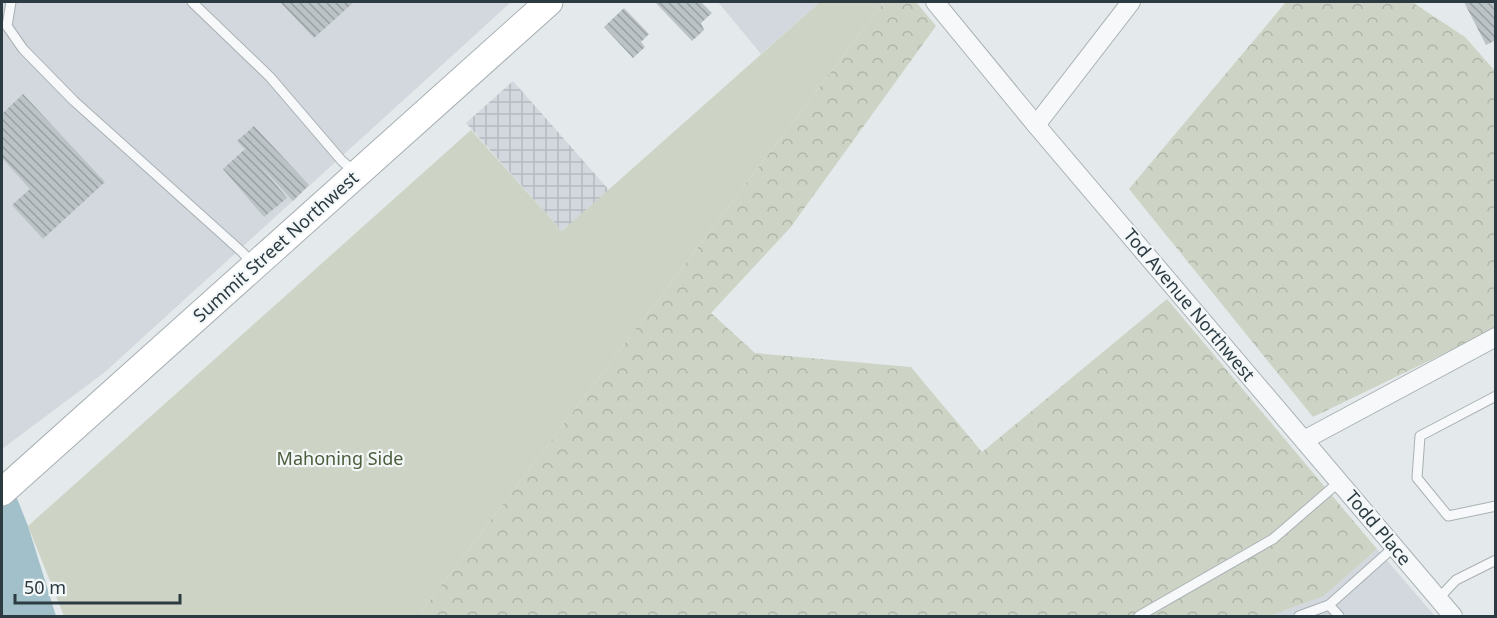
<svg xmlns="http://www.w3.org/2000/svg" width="1497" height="618" viewBox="0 0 1497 618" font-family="'Noto Sans',sans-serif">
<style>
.built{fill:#d2d8dd}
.industrial{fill:url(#industrial-grid)}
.green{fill:#cdd4c5}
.forest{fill:url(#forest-crowns)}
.water{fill:#a1c0c9}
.building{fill:url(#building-back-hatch)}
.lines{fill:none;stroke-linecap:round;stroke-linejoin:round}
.lane-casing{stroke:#a9b1b5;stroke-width:11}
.street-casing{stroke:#a9b1b5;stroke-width:20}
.secondary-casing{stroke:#a9b1b5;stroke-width:29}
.lane{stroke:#f6f8f9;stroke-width:9}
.street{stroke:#f6f8f9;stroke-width:18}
.secondary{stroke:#fff;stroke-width:27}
.labels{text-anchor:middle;stroke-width:4.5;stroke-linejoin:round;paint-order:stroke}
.street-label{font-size:18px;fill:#2c3b42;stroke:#f3f7f8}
.park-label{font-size:18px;fill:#4b5d3a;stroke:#f3f7f8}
</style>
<defs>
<pattern id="industrial-grid" width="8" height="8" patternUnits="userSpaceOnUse" patternTransform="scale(1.5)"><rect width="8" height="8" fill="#d2d8dd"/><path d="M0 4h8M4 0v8" fill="none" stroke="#b4babf"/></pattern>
<pattern id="forest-crowns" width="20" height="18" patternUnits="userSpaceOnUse" patternTransform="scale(1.5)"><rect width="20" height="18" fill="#cdd4c5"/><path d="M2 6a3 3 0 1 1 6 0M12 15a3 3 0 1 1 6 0" fill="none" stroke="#b0b7aa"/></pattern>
<pattern id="building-back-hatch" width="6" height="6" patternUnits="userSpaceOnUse" patternTransform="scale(1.5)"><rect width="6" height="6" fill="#bbc3c7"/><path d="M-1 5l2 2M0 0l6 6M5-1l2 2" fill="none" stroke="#98a0a3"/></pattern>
</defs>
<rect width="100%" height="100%" fill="#e4e9eb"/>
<g class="built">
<path d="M2 2H511L105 372 2 449Z"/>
<path d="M718 2H820L761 54Z"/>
<path d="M1377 549 1435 616H1269L1324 596Z"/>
</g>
<path class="industrial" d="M513 81 609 190 562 231 466 123Z"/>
<path class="green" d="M820 2H884L418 616H64L28 526 471 130 562 231Z"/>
<g class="forest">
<path d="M884 2H916L936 26 790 228 711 313 755 353 911 367 982 452 1167 299 1377 549 1324 596 1269 616H418Z"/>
<path d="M1286 2H1412L1465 37 1495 71V329L1313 417 1129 189Z"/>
</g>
<path class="water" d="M2 476 14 491 28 526 56 616H2Z"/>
<g class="building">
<path d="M280 2H354L314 38Z"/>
<path d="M655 2H701L712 13 701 23 704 30 692 41Z"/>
<path d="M1464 2H1496V40L1486 45Z"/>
<path d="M624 8 649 34 641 42 645 47 633 58 604 27Z"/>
<path d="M23 94 105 182 43 239 12 205 30 189 2 158V114Z"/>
<path d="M254 126 309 185 293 201 258 163 287 198 264 217 223 169 245 149 237 141Z"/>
</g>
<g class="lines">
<defs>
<g id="lane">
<path d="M11 2 7 26 23 49 74 101 242 252 253 264"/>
<path d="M192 2 270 77 342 161 356 173"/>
<path d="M1496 396 1420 436 1417 478 1448 516 1496 506"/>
<path d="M1438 599 1456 580 1496 560"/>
<path d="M1139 616 1273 539 1339 482"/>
<path d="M1299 616 1329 605"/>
<path d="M1339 616 1329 605 1394 547"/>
</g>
<g id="street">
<path d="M935 2 1036 125 1453 616"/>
<path d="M1036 125 1131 2"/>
<path d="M1304 440 1496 337"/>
</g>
<path id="secondary" d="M2 492 549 2"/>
</defs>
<use href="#lane" class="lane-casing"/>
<use href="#street" class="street-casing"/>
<use href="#secondary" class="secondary-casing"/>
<use href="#lane" class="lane"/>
<use href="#street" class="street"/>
<use href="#secondary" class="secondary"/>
</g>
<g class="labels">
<g class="street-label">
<text transform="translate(276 247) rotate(-42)" y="6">Summit Street Northwest</text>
<text transform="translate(1189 305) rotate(50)" y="6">Tod Avenue Northwest</text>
<text transform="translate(1378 528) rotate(50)" y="6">Todd Place</text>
</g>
<g class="park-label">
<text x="340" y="465">Mahoning Side</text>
</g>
</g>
<rect width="1497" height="618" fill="none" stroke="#2c3b42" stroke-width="6"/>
<path d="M15 594v9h165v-9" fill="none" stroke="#2c3b42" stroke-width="3"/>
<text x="24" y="594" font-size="18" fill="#2c3b42" stroke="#f3f7f8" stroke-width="4.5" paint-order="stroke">50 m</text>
</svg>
